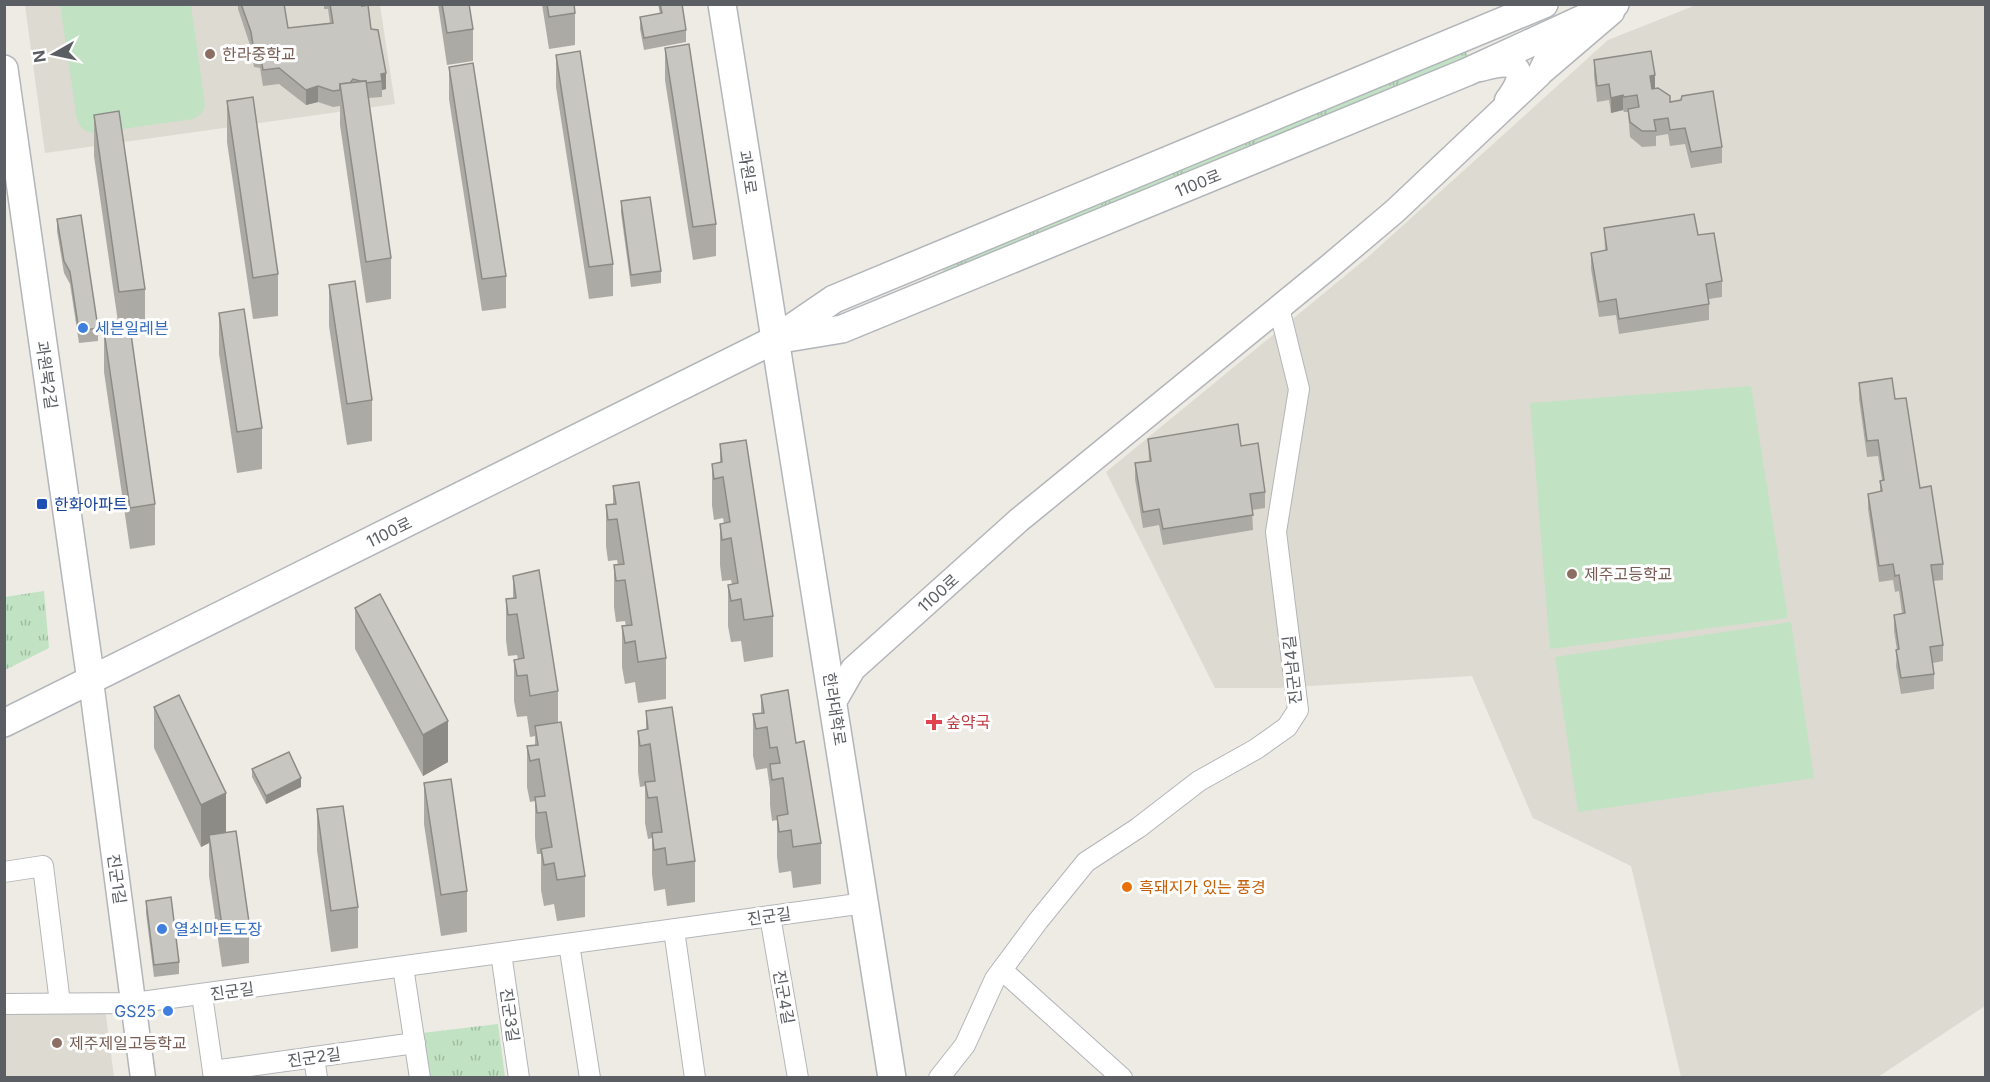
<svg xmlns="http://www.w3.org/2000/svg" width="1990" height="1082" viewBox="0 0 1990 1082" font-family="Inter,'Noto Sans KR',sans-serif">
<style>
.education{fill:#dddad1}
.grass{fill:url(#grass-tufts)}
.pitch{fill:#c1e3c3}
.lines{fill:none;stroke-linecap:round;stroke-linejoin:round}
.minor-casing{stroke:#b3b5b9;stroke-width:22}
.tertiary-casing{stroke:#b3b5b9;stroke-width:27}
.secondary-casing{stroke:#b2b5ba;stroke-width:30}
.minor{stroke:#fff;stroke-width:20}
.tertiary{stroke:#fff;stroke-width:24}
.secondary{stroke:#fff;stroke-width:27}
.wall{fill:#acaaa5}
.shaded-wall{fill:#8c8b86}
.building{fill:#c8c6c0;stroke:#8c8b86;stroke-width:1.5}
.education-dot{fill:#8d6e63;stroke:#fff;stroke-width:2}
.shop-dot{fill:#3f7fe0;stroke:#fff;stroke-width:2}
.transit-dot{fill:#1a4fb4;stroke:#fff;stroke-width:2}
.health-dot{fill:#e0444e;stroke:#fff;stroke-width:2}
.food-dot{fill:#e8710a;stroke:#fff;stroke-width:2}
.labels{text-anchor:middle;stroke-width:6;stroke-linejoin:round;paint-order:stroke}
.education-label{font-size:16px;fill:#785e54;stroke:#fff;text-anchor:start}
.street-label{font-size:16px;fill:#5b5e63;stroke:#fff}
.shop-label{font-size:16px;fill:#366cbe;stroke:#fff;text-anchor:start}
.transit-label{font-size:16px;fill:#164399;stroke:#fff;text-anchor:start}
.health-label{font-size:16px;fill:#be3a42;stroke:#fff;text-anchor:start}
.food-label{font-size:16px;fill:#c56008;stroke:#fff;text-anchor:start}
</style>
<defs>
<pattern id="grass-tufts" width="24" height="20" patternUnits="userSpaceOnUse" patternTransform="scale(1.5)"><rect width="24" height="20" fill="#c1e3c3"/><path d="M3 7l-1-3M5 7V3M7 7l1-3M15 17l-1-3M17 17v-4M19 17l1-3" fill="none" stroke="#a0bba2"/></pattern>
</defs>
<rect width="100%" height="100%" fill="#edebe3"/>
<g class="education">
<path d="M25 5H380L395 104 45 153Z"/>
<path d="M1696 5H1985V1006L1878 1077H1681L1631 866 1533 818 1472 676 1277 688H1215L1106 472 1368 257 1608 40Z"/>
<path d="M105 1008 114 1077H5L4 1009Z"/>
</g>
<g class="grass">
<path d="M1466 52 1470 60 945 275 942 268Z"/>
<path d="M44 591 49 648 5 670V597Z"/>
<path d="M498 1024 505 1077H428L422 1033Z"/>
</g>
<g class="pitch">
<path d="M60 5H191L205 105C202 113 200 116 193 119L94 133C85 132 81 129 77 120Z"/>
<path d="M1751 386 1788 618 1550 649 1530 403Z"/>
<path d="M1791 622 1814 778 1578 812 1555 657Z"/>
</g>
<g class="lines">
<defs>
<g id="minor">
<path d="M4 872 43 866 60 1003"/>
<path d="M770 916 798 1078"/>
<path d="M674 930 695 1078"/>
<path d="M569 944 590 1078"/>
<path d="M501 953 519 1078"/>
<path d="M403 967 420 1078"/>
<path d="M1002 970 1122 1078"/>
<path d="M202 995 214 1078"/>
<path d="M4 1004 134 1003 865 903"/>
<path d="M314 1057 317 1078"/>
<path d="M213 1071 415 1043"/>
<path d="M939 1078 965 1045 995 979 1038 921 1086 862 1138 828 1199 781 1256 749 1287 727 1298 710 1276 532 1299 389 1279 308"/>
</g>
<g id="tertiary">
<path d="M1480 69C1489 67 1500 63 1509 65 1529 69 1514 91 1507 100"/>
<path d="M1543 71 1612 12"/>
<path d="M91 681 143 1078"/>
<path d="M834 702 853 669 1019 520 1330 266 1395 211 1539 75 1550 52 1554 32"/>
</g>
<g id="secondary">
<path d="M722 4 892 1078"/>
<path d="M4 69 91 681"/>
<path d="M781 339 842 329 1467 72 1615 4"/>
<path d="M4 723 774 340 834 299 1544 4"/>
</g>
</defs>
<use href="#minor" class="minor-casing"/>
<use href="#tertiary" class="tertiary-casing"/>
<use href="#secondary" class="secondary-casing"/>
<use href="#minor" class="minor"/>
<use href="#tertiary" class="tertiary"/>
<use href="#secondary" class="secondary"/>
</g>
<g class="wall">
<path d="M238 4H284L288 28 330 23 328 9H324V4H362L371 29 386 89 382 90V97L368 98 391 258V299L366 303 340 125V106L333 107 318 102 306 105 279 84 263 86 260 68 254 67 251 48 238 9Z"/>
<path d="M438 4H469L473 29V61L447 65Z"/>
<path d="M542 4H574L575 13V45L549 49Z"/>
<path d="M658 4H682L686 30V42L644 50 640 29V17L660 14Z"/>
<path d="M665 48 716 224V256L693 260 665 80Z"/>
<path d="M556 55 613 264V296L589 299 556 87Z"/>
<path d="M1594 60 1655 88 1722 147V163L1691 168 1685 144 1670 146 1668 134 1656 136V146L1642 147 1630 137 1628 112H1624L1623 110 1611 113 1609 100 1597 102 1594 76Z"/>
<path d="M449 67 506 276V308L482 311 449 99Z"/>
<path d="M227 101 278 274V316L253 319 227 142Z"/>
<path d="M94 115 145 289V330L130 332 155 504V545L130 549 104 372V331L119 329 94 156Z"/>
<path d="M621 201 661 271V283L631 287 621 213Z"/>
<path d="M57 219 98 328V341L79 343 70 284 64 273 57 231Z"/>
<path d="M1604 228 1698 235 1722 281V297L1709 299V320L1619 334 1616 315 1599 317 1591 269V253L1605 251Z"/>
<path d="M329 285 372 400V441L347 445 329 326Z"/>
<path d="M219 313 262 428V469L237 473 219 354Z"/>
<path d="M4 357 5 360 4 401Z"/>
<path d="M1859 383 1895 399 1920 488 1943 564V580L1933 581 1943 645V661L1933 663 1934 674V689L1901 694 1896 666 1897 650 1894 631V615L1902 613 1899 591 1895 592 1893 580 1879 582 1868 509V494L1880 492V481L1882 480 1878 456 1867 457 1859 399Z"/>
<path d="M1148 439 1241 446 1265 492V508L1252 510 1253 530 1163 545 1159 525 1143 528 1135 479V463L1149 461Z"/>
<path d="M720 444 773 616V657L744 662 741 641 731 642 728 626V585L732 584 731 580 722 581 720 565V524L724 523 723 518 714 520 712 505V464L720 463Z"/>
<path d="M613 486 666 658V699L638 703 635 682 625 684 622 667V626H626L625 621 616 622 614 607V565H618L617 560 608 561 606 546V505L613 504Z"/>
<path d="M513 576 558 691V723L585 876V917L557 921 554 904 544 906 541 890V854H537L535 838V801L530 802 527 787V746L535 745V736L530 737 527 716 517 717 514 701V660L518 659 517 655 508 656 506 640V599L513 598Z"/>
<path d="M355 608 448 762 423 776 355 649Z"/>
<path d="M761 695 796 743 821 843V884L793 888 791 871 779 873 777 857V820L772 821 770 805V789L767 768 756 770 753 756V714L761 713Z"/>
<path d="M154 707 226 832 249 922V963L222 967 209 876V843L201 847 154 748Z"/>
<path d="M646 711 695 861V902L667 906 665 889 654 891 652 874V838L648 839 645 823V786L640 787 638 772V731L646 730Z"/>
<path d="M252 769 301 787 266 804 252 777Z"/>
<path d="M424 783 467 891V932L441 936 424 824Z"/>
<path d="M317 809 358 907V948L331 952 317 850Z"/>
<path d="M146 901 179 962V974L154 977 146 913Z"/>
</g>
<g class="shaded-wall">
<path d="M386 73V89L382 90 381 74Z"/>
<path d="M1655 75V91L1650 92V76Z"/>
<path d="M318 86V102L306 105V90Z"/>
<path d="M1623 95V110L1611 113V98Z"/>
<path d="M448 721V762L423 776V735Z"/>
<path d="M301 778V787L266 804V796Z"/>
<path d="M226 793V834L209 835V843L201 847V805Z"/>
</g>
<g class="building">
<path d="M241 4H284L288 28 333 23 330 4H362V6L368 5 371 29 378 30 386 73 381 74 382 81 366 83V81H360L353 79 350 83 340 84V90L333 91 318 86 306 90 279 68 263 70 260 52 254 51 251 32Z"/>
<path d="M442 4H469L473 29 447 33Z"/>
<path d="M547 4H574L575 13 549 17Z"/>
<path d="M660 4H682L686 30 644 38 640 17 662 13Z"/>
<path d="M689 44 716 224 693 227 665 48Z"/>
<path d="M580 51 613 264 589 267 556 55Z"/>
<path d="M1651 51 1655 75 1650 76 1652 89 1658 88 1670 96V102L1681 100 1682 96 1713 91 1722 147 1691 152 1685 128 1670 130 1668 118 1654 120 1656 131H1642L1630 122 1628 109 1639 107 1637 95 1624 97 1623 95 1611 98 1609 84 1597 86 1594 60Z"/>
<path d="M473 63 506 276 482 279 449 67Z"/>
<path d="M366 81 391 258 366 262 340 84Z"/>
<path d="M253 97 278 274 253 278 227 101Z"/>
<path d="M119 111 145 289 119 292 94 115Z"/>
<path d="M650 197 661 271 631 275 621 201Z"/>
<path d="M1694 214 1698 235 1714 233 1722 281 1706 284 1709 304 1619 319 1616 299 1599 302 1591 253 1607 250 1604 228Z"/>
<path d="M81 215 98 328 79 331 70 272 64 261 57 219Z"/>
<path d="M355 281 372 400 347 404 329 285Z"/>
<path d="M244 309 262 428 237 432 219 313Z"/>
<path d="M130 327 155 504 130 508 104 331Z"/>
<path d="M1892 378 1895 399 1906 398 1920 488 1931 486 1943 564 1931 565 1943 645 1930 647 1934 674 1901 678 1896 650 1899 649 1894 615 1905 613 1899 575 1895 576 1893 564 1879 566 1868 494 1882 491 1880 481 1884 480 1878 440 1867 441 1859 383Z"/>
<path d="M1238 424 1241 446 1258 443 1265 492 1250 494 1253 515 1163 529 1159 509 1143 512 1135 463 1151 461 1148 439Z"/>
<path d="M746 440 773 616 744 620 741 599 731 601 728 585 738 583 731 538 722 540 720 524 730 522 723 477 714 479 712 464 722 462 720 444Z"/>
<path d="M639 482 666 658 638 662 635 641 625 643 622 626 632 625 625 580 616 581 614 565 624 564 617 519 608 520 606 505 616 504 613 486Z"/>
<path d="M539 570 558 691 530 696 527 675 517 676 514 660 524 658 517 614 508 615 506 599 516 598 513 576Z"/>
<path d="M380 594 448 721 423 735 355 608Z"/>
<path d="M788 690 796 743 804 741 821 843 793 847 791 830 779 832 777 816 788 814 783 778 772 780 770 764 780 763 777 747 770 748 767 727 756 729 753 714 764 713 761 695Z"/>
<path d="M179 695 226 793 201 805 154 707Z"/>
<path d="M672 707 695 861 667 865 665 848 654 850 652 833 662 832 657 797 648 798 645 782 655 781 650 744 640 746 638 731 648 729 646 711Z"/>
<path d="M561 722 585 876 557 880 554 863 544 865 541 849 552 847 546 812 537 813 535 797 545 796 539 759 530 761 527 746 538 745 535 726Z"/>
<path d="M289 752 301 778 266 796 252 769Z"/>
<path d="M451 779 467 891 441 895 424 783Z"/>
<path d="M343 806 358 907 331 911 317 809Z"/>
<path d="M236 831 249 922 222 926 209 835Z"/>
<path d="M171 897 179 962 154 965 146 901Z"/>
</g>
<g class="education-dot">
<circle cx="210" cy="54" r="6"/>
<circle cx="1572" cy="574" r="6"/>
<circle cx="57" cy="1043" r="6"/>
</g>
<g class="shop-dot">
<circle cx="83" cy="328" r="6"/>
<circle cx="162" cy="929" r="6"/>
<circle cx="168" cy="1011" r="6"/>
</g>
<rect class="transit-dot" x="36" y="498" width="12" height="12" rx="3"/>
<path class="health-dot" d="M931 713h6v6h6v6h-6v6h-6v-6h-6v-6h6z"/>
<circle class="food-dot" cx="1127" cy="887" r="6"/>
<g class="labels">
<g class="education-label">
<text x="222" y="60">한라중학교</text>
<text x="1584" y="580">제주고등학교</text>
<text x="69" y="1049">제주제일고등학교</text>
</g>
<g class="street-label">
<text transform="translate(748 172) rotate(81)" y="6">과원로</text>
<text transform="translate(1198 183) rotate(-22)" y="6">1100로</text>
<text transform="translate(47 375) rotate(82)" y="6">과원북2길</text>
<text transform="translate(389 532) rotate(-26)" y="6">1100로</text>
<text transform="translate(938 593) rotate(-42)" y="6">1100로</text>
<text transform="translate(1292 670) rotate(-96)" y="6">진군남4길</text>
<text transform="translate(835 709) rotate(81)" y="6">한라대학로</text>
<text transform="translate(117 879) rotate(82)" y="6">진군1길</text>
<text transform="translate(769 916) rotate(-8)" y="6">진군길</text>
<text transform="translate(232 991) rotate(-8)" y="6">진군길</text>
<text transform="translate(784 997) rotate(80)" y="6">진군4길</text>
<text transform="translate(510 1015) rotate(82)" y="6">진군3길</text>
<text transform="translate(314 1057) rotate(-8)" y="6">진군2길</text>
</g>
<g class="shop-label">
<text x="95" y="334">세븐일레븐</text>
<text x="174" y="935">열쇠마트도장</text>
<text x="156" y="1017" text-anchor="end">GS25</text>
</g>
<g class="transit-label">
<text x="54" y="510">한화아파트</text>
</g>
<g class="health-label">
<text x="946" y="728">숲약국</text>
</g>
<g class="food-label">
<text x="1139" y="893">흑돼지가 있는 풍경</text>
</g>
</g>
<rect width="1990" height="1082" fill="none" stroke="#5b5e63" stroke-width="12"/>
<g transform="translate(54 54) rotate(261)" stroke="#ffffff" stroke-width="4.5" paint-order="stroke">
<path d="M0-4.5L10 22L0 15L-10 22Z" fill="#5b5e63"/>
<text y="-9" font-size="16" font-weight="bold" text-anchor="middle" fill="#5b5e63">N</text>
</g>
</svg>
